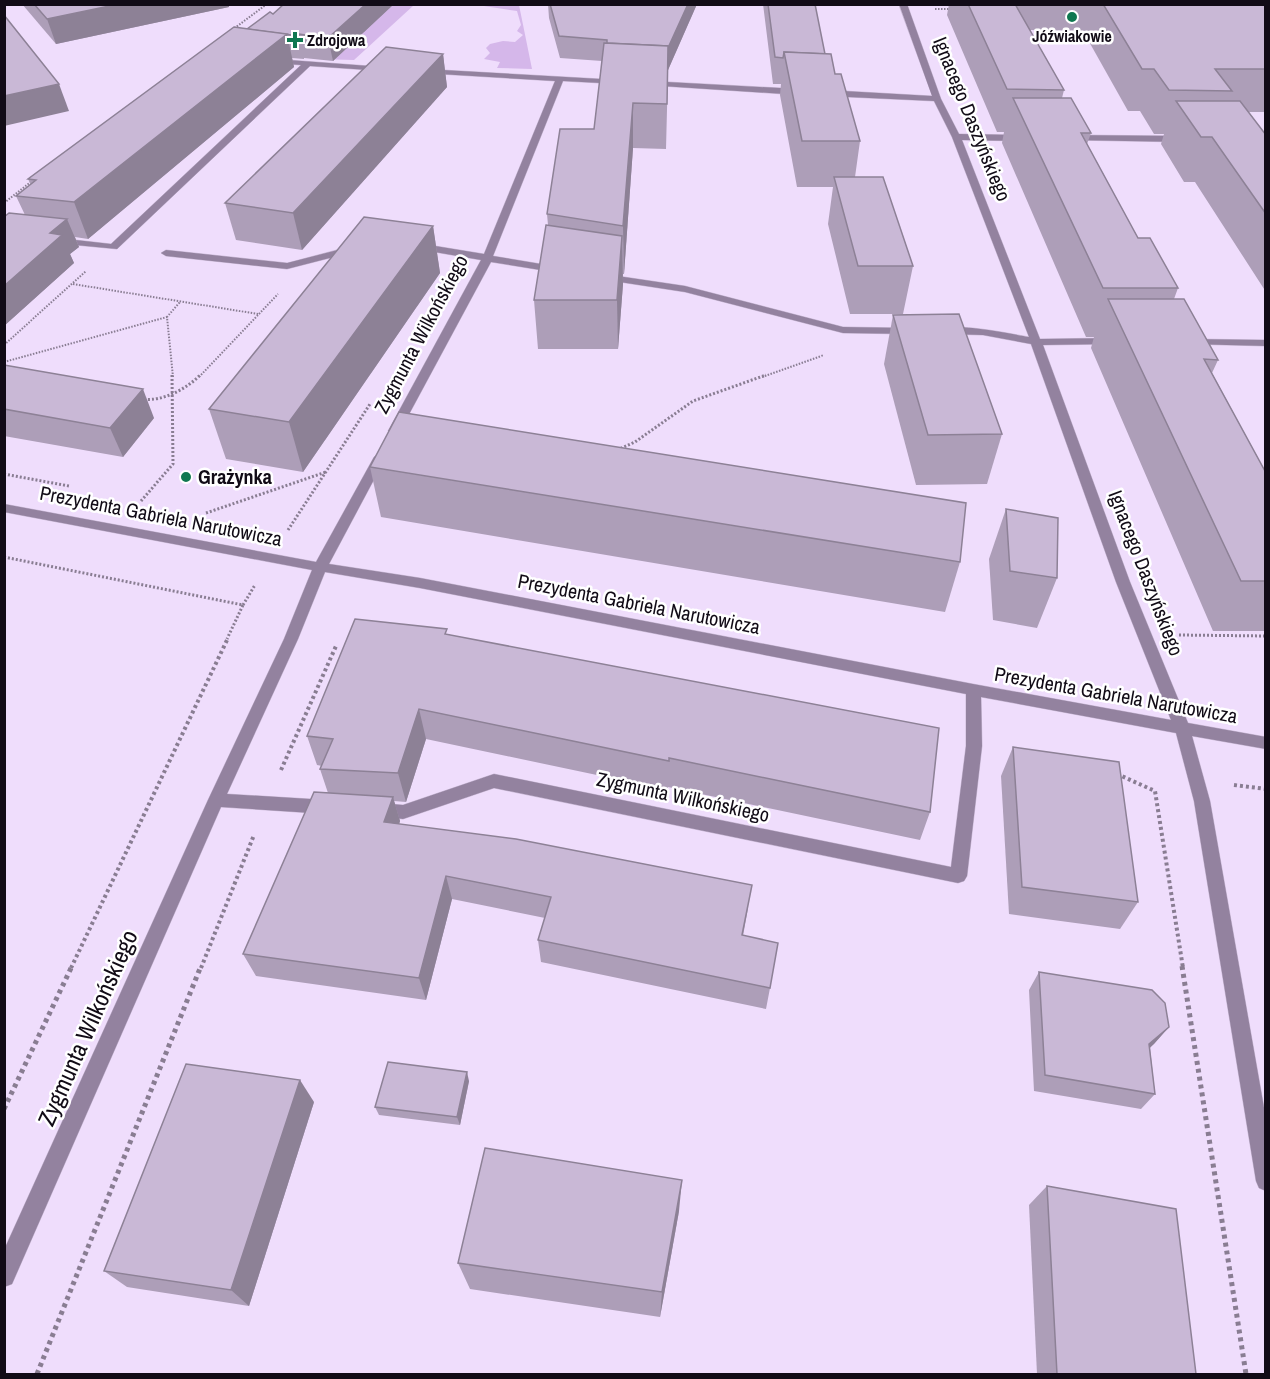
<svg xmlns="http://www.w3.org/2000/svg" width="1270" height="1379" viewBox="0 0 1270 1379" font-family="'Archivo Narrow',sans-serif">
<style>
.green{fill:#d5b7ea}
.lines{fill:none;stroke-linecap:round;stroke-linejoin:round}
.minor-casing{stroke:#cbbbd7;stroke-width:1}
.path-far3{stroke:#897d92;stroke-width:2;stroke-dasharray:1.5 1.5;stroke-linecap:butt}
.path-far2{stroke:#897d92;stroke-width:3;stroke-dasharray:2 2;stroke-linecap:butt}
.path-far1{stroke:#897d92;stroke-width:4;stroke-dasharray:3 3;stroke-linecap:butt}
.path{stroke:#897d92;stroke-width:5;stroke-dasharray:4 4;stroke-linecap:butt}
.minor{fill:#93829f;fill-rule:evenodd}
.wall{fill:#ad9eb8}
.shaded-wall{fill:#8d8196}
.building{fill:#c9b8d6;stroke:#8d8196;stroke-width:1.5}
.poi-dot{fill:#0f7750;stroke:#fff;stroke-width:2}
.labels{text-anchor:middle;stroke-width:5;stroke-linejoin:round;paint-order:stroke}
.far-poi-label{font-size:16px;font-weight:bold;fill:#110b16;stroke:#fff}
.street-label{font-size:20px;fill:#110b16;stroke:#fff}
.poi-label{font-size:20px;font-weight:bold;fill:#110b16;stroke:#fff;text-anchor:start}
.near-street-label{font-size:24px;fill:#110b16;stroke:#fff}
</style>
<rect width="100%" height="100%" fill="#efddfc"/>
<g class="green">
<path d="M471 4 519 5 532 69 497 68 500 62 484 59 490 53 486 48 490 44 503 41 515 42 523 35 517 31 521 25 517 11Z"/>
<path d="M375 5H414L354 60 315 59Z"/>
</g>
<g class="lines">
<defs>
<g id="minor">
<path d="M899 4H907L941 99 959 134 1023 135 1027 138 1023 141 962 140 1040 339 1113 338 1119 341 1113 344 1043 345 1130 582 1188 723 1266 737V749L1192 736 1210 801 1266 1119V1191L1259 1188 1256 1181 1194 801 1176 733 981 697 982 746 967 876 964 881 958 883 494 788 403 819 372 815 370 810 372 805 378 803 403 805 494 774 951 867 966 746V694L420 588 325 572 298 639 227 794 327 800 333 802 335 807 333 812 327 814 221 807 12 1284 4 1287V1250L208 800 284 639 312 570 4 512V504L316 562 374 457 380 453 386 457 329 564 420 578 973 684 1171 720 1116 582 1031 344 983 335 945 334 939 331C952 321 1011 334 1029 337L952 137 934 101 826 96 822 93 826 90 932 96Z"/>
<path d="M275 59 383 67 387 69 383 71 310 66 117 249 54 243 53 241 58 238 111 244 301 65 272 63 271 61Z"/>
<path d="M425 69 619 80 623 82 619 84 563 81 493 256 559 267 564 270 559 273 491 262 400 431 394 435 388 431 481 260 417 249 412 246 417 243 484 254 555 81 422 73V69Z"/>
<path d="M649 81 799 89 803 92 799 95 646 85V81Z"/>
<path d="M1071 135 1182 136 1186 139 1182 142 1068 140V136Z"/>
<path d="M353 246 358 249 357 251 287 269 166 256 161 253 166 250 287 263Z"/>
<path d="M604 274 685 286 843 327 909 328 915 331 909 334 843 333 685 292 600 279V275Z"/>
<path d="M1191 339 1266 340V346L1187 344 1185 342Z"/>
</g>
</defs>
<use href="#minor" class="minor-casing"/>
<g class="path-far3">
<path d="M935 9H951"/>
<path d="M232 30 267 4"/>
<path d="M4 203 32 181"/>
<path d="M73 284 258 314"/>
<path d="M4 345 86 271"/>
<path d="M4 362 167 317"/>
<path d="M173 377 167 317 180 302"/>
<path d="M199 377 278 294"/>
<path d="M762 377 824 355"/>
</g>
<g class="path-far2">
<path d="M144 399C162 402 188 388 200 375"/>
<path d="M617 450 635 442 693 401 766 375"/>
<path d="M4 474 69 486"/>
<path d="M141 501 173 464 172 375"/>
<path d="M206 513 326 472"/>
<path d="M288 530 370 404"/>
<path d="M4 557 243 605 227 639"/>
<path d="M243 605 255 585"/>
<path d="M1179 635 1266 636"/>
</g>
<g class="path-far1">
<path d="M281 770 336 646"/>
<path d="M1117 774 1155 791 1183 968"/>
<path d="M1234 785 1266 789"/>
<path d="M71 968 228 638"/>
<path d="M201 968 254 835"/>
</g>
<g class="path">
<path d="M1182 966 1246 1374"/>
<path d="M4 1109 72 966"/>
<path d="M37 1374 201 966"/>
</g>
<use href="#minor" class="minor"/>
</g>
<g class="wall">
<path d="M22 4H229V7L56 44Z"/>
<path d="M284 4H394L333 61 304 58V59L292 58 294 67 88 239 75 237 79 247 70 254 74 263 4 326V217L25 215 16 196 31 185 28 179 247 29 273 14Z"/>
<path d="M548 4H697L668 70 666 149 633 148 624 274H623V284L618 349H538L534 300 548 225 547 214 594 129 602 61 560 58 549 18Z"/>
<path d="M763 4H815L825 54 835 74 860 141 855 177 913 266 903 314H850L828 224 833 187H797L780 95 781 84H773Z"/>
<path d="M949 4H1266V112H1248L1266 135V292L1195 182H1184L1161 144 1164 134H1154L1140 111H1128L1083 31 1030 30 1064 90 1062 98 1091 133 1087 144 1138 238 1178 288 1174 299 1218 360 1212 373 1266 473V631H1213L1091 348 1094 337H1086L1002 143 1004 132H997L947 15Z"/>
<path d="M443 54 447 87 302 250 236 240 225 203Z"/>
<path d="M433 226 440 273 303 472 226 459 209 409Z"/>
<path d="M893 315 1002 434 987 484 916 485 884 364Z"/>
<path d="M4 365 154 418 123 457 4 436Z"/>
<path d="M370 467 960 562 945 612 381 517Z"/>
<path d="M1006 509 1057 578 1037 628 993 620 989 559Z"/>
<path d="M448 634 930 812 920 840 668 787V790L426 739 406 802 394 801 400 821 399 824 748 908 743 936 770 988 766 1009 541 962 538 940 545 918 452 899 426 1000 256 976 243 954 328 793 320 769 322 766 317 765 307 736Z"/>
<path d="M1013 747 1138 902 1120 929 1009 914 1001 776Z"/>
<path d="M1039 972 1169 1027 1150 1048 1155 1094 1141 1109 1034 1091 1029 990Z"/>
<path d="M469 1081 460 1125 379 1115 375 1107Z"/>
<path d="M314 1102 249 1306 127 1287 104 1271Z"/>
<path d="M1047 1186 1196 1374H1037L1029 1205Z"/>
<path d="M679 1211 660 1317 470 1289 458 1263Z"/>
</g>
<g class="shaded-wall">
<path d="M119 4H229V7L56 44 47 19Z"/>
<path d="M366 4H394L333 61 328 38Z"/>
<path d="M688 4H697L668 70V48Z"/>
<path d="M287 34 294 67 88 239 74 202Z"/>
<path d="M443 54 447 87 302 250 293 213Z"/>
<path d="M59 84 69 111 4 126V96Z"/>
<path d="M633 103V148L624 274 623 226Z"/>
<path d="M67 219 79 247 70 254 74 263 4 326V286L50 233Z"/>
<path d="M433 226 440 273 303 472 289 422Z"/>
<path d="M622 236 623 284 618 349 617 300Z"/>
<path d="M143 389 154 418 123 457 110 428Z"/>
<path d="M419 709 426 739 406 802 398 773Z"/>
<path d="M393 797 400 821 392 846 384 822Z"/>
<path d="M446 876 452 899 426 1000 419 978Z"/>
<path d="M1169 1027 1154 1044 1135 1060 1149 1044Z"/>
<path d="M467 1072 469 1081 460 1125 457 1117Z"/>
<path d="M300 1080 314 1102 249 1306 231 1290Z"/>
<path d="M682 1180 679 1211 660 1317 662 1292Z"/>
</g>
<g class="building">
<path d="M34 4H119L47 19Z"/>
<path d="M284 4H366L328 38 298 34 299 36 247 29 270 12 273 14Z"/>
<path d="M550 4H688L668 48V57V46L607 43V40L559 36Z"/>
<path d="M768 4H815L825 54 784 52 783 58 775 57Z"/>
<path d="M968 4H1015L1064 90 1007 89Z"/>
<path d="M1103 4H1266V69H1215L1232 91 1169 90 1154 69H1142Z"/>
<path d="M4 15 59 84 4 96Z"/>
<path d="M234 27 287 34 74 202 16 196 36 180 28 179Z"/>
<path d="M604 43 668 46 667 104 633 103 623 226 547 214 560 129H594Z"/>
<path d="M386 47 443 54 293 213 225 203Z"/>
<path d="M784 52 831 54 835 74H841L860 141H802Z"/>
<path d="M1013 98H1071L1091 133H1081L1138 238H1150L1178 288H1103Z"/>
<path d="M1176 101H1240L1266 135V214L1212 137H1201Z"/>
<path d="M834 177H883L913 266H858Z"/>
<path d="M9 213 67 219 50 233 62 235 4 286V217Z"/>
<path d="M364 217 433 226 289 422 209 409Z"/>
<path d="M546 225 622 236 617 300H534Z"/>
<path d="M1108 299H1184L1218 360 1204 359 1266 473V581H1241Z"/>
<path d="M959 314 1002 434 928 435 893 315Z"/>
<path d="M4 365 143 389 110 428 4 409Z"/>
<path d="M399 412 966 503 960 562 370 467Z"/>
<path d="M1006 509 1058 518 1057 578 1010 571Z"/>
<path d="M355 619 447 629 445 634 939 728 930 812 669 758V761L419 709 398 773 320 769 333 739 307 736Z"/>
<path d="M1013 747 1119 762 1138 902 1022 887Z"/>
<path d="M314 792 393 797 384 822 516 839 752 885 742 935 778 943 770 988 538 940 551 897 446 876 419 978 243 954Z"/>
<path d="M1039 972 1152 990 1165 1003 1169 1027 1149 1044 1155 1094 1045 1075Z"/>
<path d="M388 1062 467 1072 457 1117 375 1107Z"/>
<path d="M186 1064 300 1080 231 1290 104 1271Z"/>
<path d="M485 1148 682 1180 662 1292 458 1263Z"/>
<path d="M1047 1186 1176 1209 1196 1374H1057Z"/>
</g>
<g class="poi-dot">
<circle cx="1072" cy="17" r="6"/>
<path d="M292 31h6v6h6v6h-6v6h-6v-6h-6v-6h6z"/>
<circle cx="186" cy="477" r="6"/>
</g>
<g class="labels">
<g class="far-poi-label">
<text x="1072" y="42">Jóźwiakowie</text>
<text x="307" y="46" text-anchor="start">Zdrojowa</text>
</g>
<g class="street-label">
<text transform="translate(972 119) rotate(68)" y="7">Ignacego Daszyńskiego</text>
<text transform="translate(421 334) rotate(-62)" y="7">Zygmunta Wilkońskiego</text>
<text transform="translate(161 516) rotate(11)" y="7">Prezydenta Gabriela Narutowicza</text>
<text transform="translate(1146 573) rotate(69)" y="7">Ignacego Daszyńskiego</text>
<text transform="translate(639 604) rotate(11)" y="7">Prezydenta Gabriela Narutowicza</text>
<text transform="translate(1116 695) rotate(10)" y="7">Prezydenta Gabriela Narutowicza</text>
<text transform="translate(683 797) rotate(12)" y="7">Zygmunta Wilkońskiego</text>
</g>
<g class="poi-label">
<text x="198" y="484">Grażynka</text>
</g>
<g class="near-street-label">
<text transform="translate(88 1028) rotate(-66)" y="8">Zygmunta Wilkońskiego</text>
</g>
</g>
<rect width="1270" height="1379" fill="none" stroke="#110b16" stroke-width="12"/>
</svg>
